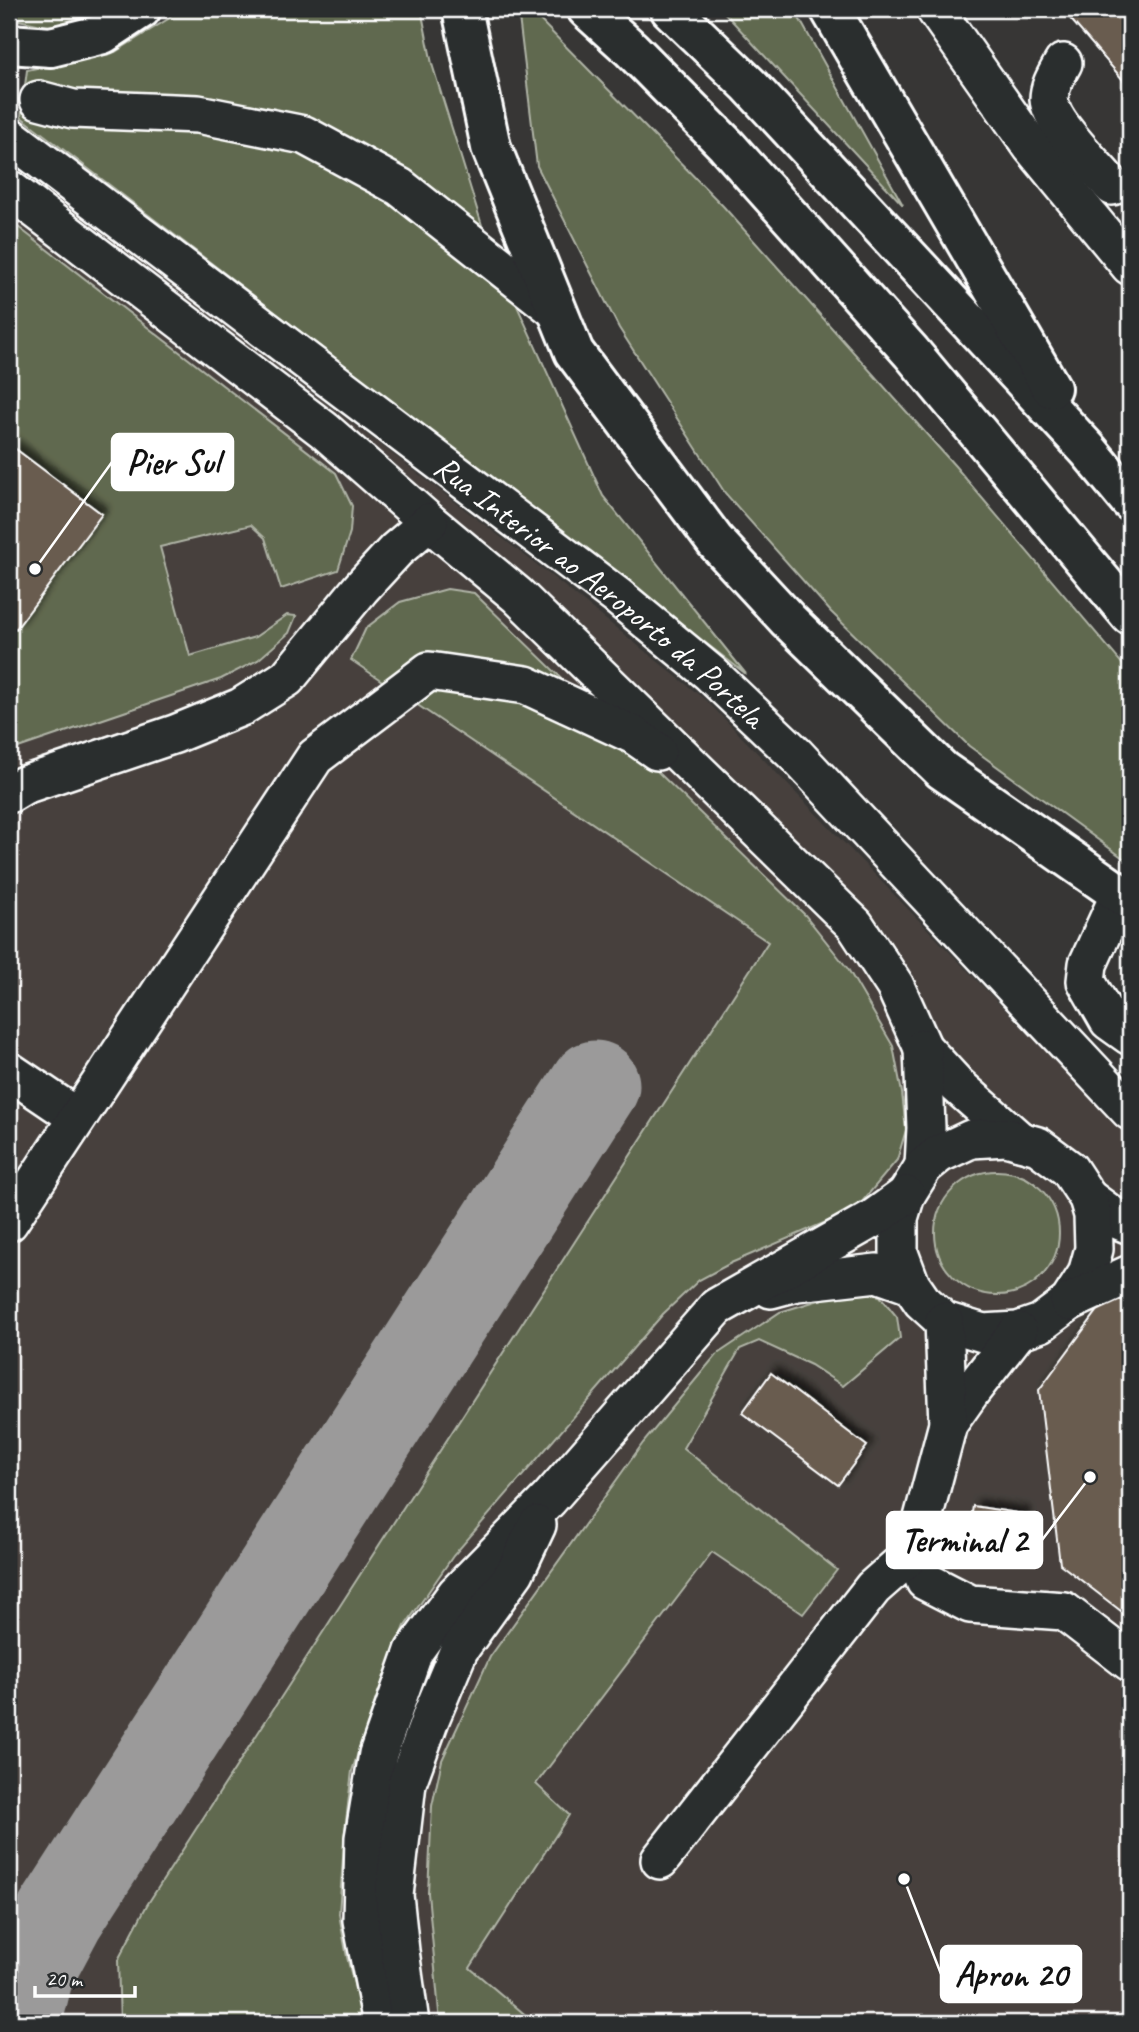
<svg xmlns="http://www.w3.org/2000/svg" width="1139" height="2032" viewBox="0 0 1139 2032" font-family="Caveat,sans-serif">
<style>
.built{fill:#46413d}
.green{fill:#61694f;stroke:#b0b4a7;stroke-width:2}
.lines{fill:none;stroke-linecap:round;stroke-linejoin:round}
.taxiway{stroke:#9b9a9a;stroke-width:89}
.building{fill:#695b50;stroke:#fff;stroke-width:2;filter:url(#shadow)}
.minor-casing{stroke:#fff;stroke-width:42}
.highway-casing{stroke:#fff;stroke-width:44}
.minor{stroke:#2a2d2e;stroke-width:37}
.highway{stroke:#2a2d2e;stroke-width:38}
.labels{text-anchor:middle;stroke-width:5;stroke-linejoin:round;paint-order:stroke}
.street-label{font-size:33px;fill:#fff;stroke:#2a2d2e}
.leader{fill:none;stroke:#fff;stroke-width:2.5}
.callout-dot{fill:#fff;stroke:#2a2d2e;stroke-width:2.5}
.callout{fill:#fff;stroke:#fff;stroke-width:2.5}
.callout-label{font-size:35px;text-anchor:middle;font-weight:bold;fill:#111}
</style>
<defs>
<filter id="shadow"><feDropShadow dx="6" dy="-6" stdDeviation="3.5" flood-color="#0009"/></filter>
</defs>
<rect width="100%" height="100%" fill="#373635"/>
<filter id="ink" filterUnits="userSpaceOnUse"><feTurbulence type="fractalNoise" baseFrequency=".0143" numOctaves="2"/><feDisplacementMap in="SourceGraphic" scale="14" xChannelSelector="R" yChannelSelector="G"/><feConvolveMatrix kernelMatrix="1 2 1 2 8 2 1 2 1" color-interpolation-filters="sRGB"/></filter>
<g filter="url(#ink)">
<path class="built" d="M9 160 549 574 708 702 1080 1087 1130 1135V2023H9Z"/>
<g class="green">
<path d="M9 9H105L100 13 51 27 9 18Z"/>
<path d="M176 9H421L432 64 485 235 603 496 746 674 21 117 27 70 115 52 168 19Z"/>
<path d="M518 9H529L723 206 955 466 1130 673V863L969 746 831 612 725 493 619 328 537 166Z"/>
<path d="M721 9H794L903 205Z"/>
<path d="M9 220 336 473 352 506 350 532 338 570 281 589 265 538 251 525 160 547 190 656 255 637 287 615 296 616 289 633 258 660 221 679 9 751Z"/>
<path d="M447 589 474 593 805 915 848 969 893 1046 902 1093 906 1130 897 1160 856 1209 731 1263 699 1280 663 1314 453 1556 405 1626 378 1693 352 1771 345 1830 339 1914 347 1957 364 2023H120L118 1960 147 1905 768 942 351 660 366 628 400 602Z"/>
<circle cx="997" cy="1233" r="62"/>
<path d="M852 1290 880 1296 897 1317 900 1338 843 1386 811 1365 759 1341 740 1349 683 1448 837 1570 803 1614 712 1552 536 1784 569 1815 470 1968 535 2023H440L428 1893 432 1806 442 1760 490 1657 643 1443 716 1355 780 1312Z"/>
</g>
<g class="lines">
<path class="taxiway" d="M17 2023 29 1974 60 1916 595 1085"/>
</g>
<g class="building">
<path d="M1074 9H1130V88L1067 15Z"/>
<path d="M9 444 102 514 16 629 9 623Z"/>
<path d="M1130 1284V1618L1060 1564 1039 1390 1116 1286Z"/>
<path d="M771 1373 867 1446 838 1485 742 1413Z"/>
<path d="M973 1506 1024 1514 1016 1560 966 1552Z"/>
</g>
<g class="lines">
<defs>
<g id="minor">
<path d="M935 9 1032 147 1130 266"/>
<path d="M1063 63C1057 74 1049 86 1049 99 1050 123 1096 166 1112 186"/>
<path d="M39 100 73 109 198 114 304 135 400 187 557 311"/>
<path id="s1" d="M9 136 617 596 710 673 797 756 1130 1111"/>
<path d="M9 189 324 430 429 522 517 595 855 925 895 986 923 1048 958 1086 1020 1141"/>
<path d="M9 794 24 785 175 734 241 707 287 678 361 588 396 550 429 522"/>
<path d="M1120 894 1088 964 1086 981 1109 1021 1130 1036"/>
<path d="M923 1048 926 1128 924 1166"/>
<path d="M9 1071 77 1117"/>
<path d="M1088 1198 1118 1220 1130 1225"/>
<path d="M9 1222 315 757 429 671 526 685 634 735 657 751"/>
<path d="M771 1289 797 1282 877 1273 911 1285 922 1301 944 1321 983 1333 1018 1331 1041 1323 1069 1302 1087 1274 1094 1249 1093 1215 1088 1198 1069 1169 1038 1146 1006 1137 971 1139 939 1154 924 1166 906 1195 899 1218V1253L911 1285"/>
<path d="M1069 1302 1130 1274"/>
<path d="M948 1424 972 1390 1018 1331"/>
<path d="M914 1552 925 1581 970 1604 1064 1611 1130 1662"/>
<path d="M660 1860 873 1588 914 1552 948 1424 944 1321"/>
<path d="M382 2023 362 1920 364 1838 378 1754 414 1651 456 1594 549 1499 717 1307 874 1218 906 1195"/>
<path d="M410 2023 400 1951 394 1895 407 1783 431 1717 459 1650 515 1572 537 1525"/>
</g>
<g id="highway">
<path d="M462 9 491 147 574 352 715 541 788 620 942 770 1130 901"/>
<path d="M587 9 631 49 726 145 911 352 1130 615"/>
<path d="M670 9 749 85 1088 450 1130 501"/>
<path d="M830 9 1051 388"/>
<path d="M9 44 51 47 103 34 141 9"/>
</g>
</defs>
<use href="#minor" class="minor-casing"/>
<use href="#highway" class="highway-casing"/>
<use href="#minor" class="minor"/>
<use href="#highway" class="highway"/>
</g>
</g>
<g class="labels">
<g class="street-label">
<text dy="12" stroke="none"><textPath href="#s1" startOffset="746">Rua Interior ao Aeroporto da Portela</textPath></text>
</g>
</g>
<path class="leader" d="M35 569L112 462M1090 1477L1042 1540M904 1879L941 1974"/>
<g class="callout-dot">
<circle cx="35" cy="569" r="7"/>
<circle cx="1090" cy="1477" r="7"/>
<circle cx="904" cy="1879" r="7"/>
</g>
<g class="callout">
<rect x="112" y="434" width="121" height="56" rx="7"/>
<rect x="887" y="1512" width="155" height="56" rx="7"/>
<rect x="941" y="1946" width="140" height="56" rx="7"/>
</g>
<g class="callout-label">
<text x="173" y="474">Pier Sul</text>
<text x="964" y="1552">Terminal 2</text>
<text x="1011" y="1986">Apron 20</text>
</g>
<rect width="1139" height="2032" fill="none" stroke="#2a2d2e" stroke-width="35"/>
<rect x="18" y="18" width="1104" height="1997" fill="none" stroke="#fff" stroke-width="2.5" filter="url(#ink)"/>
<path d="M35 1986v10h100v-10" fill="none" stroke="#ffffff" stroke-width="3.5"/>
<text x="46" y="1986" font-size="21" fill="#ffffff" stroke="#2a2d2e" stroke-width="5" paint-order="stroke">20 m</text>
</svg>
